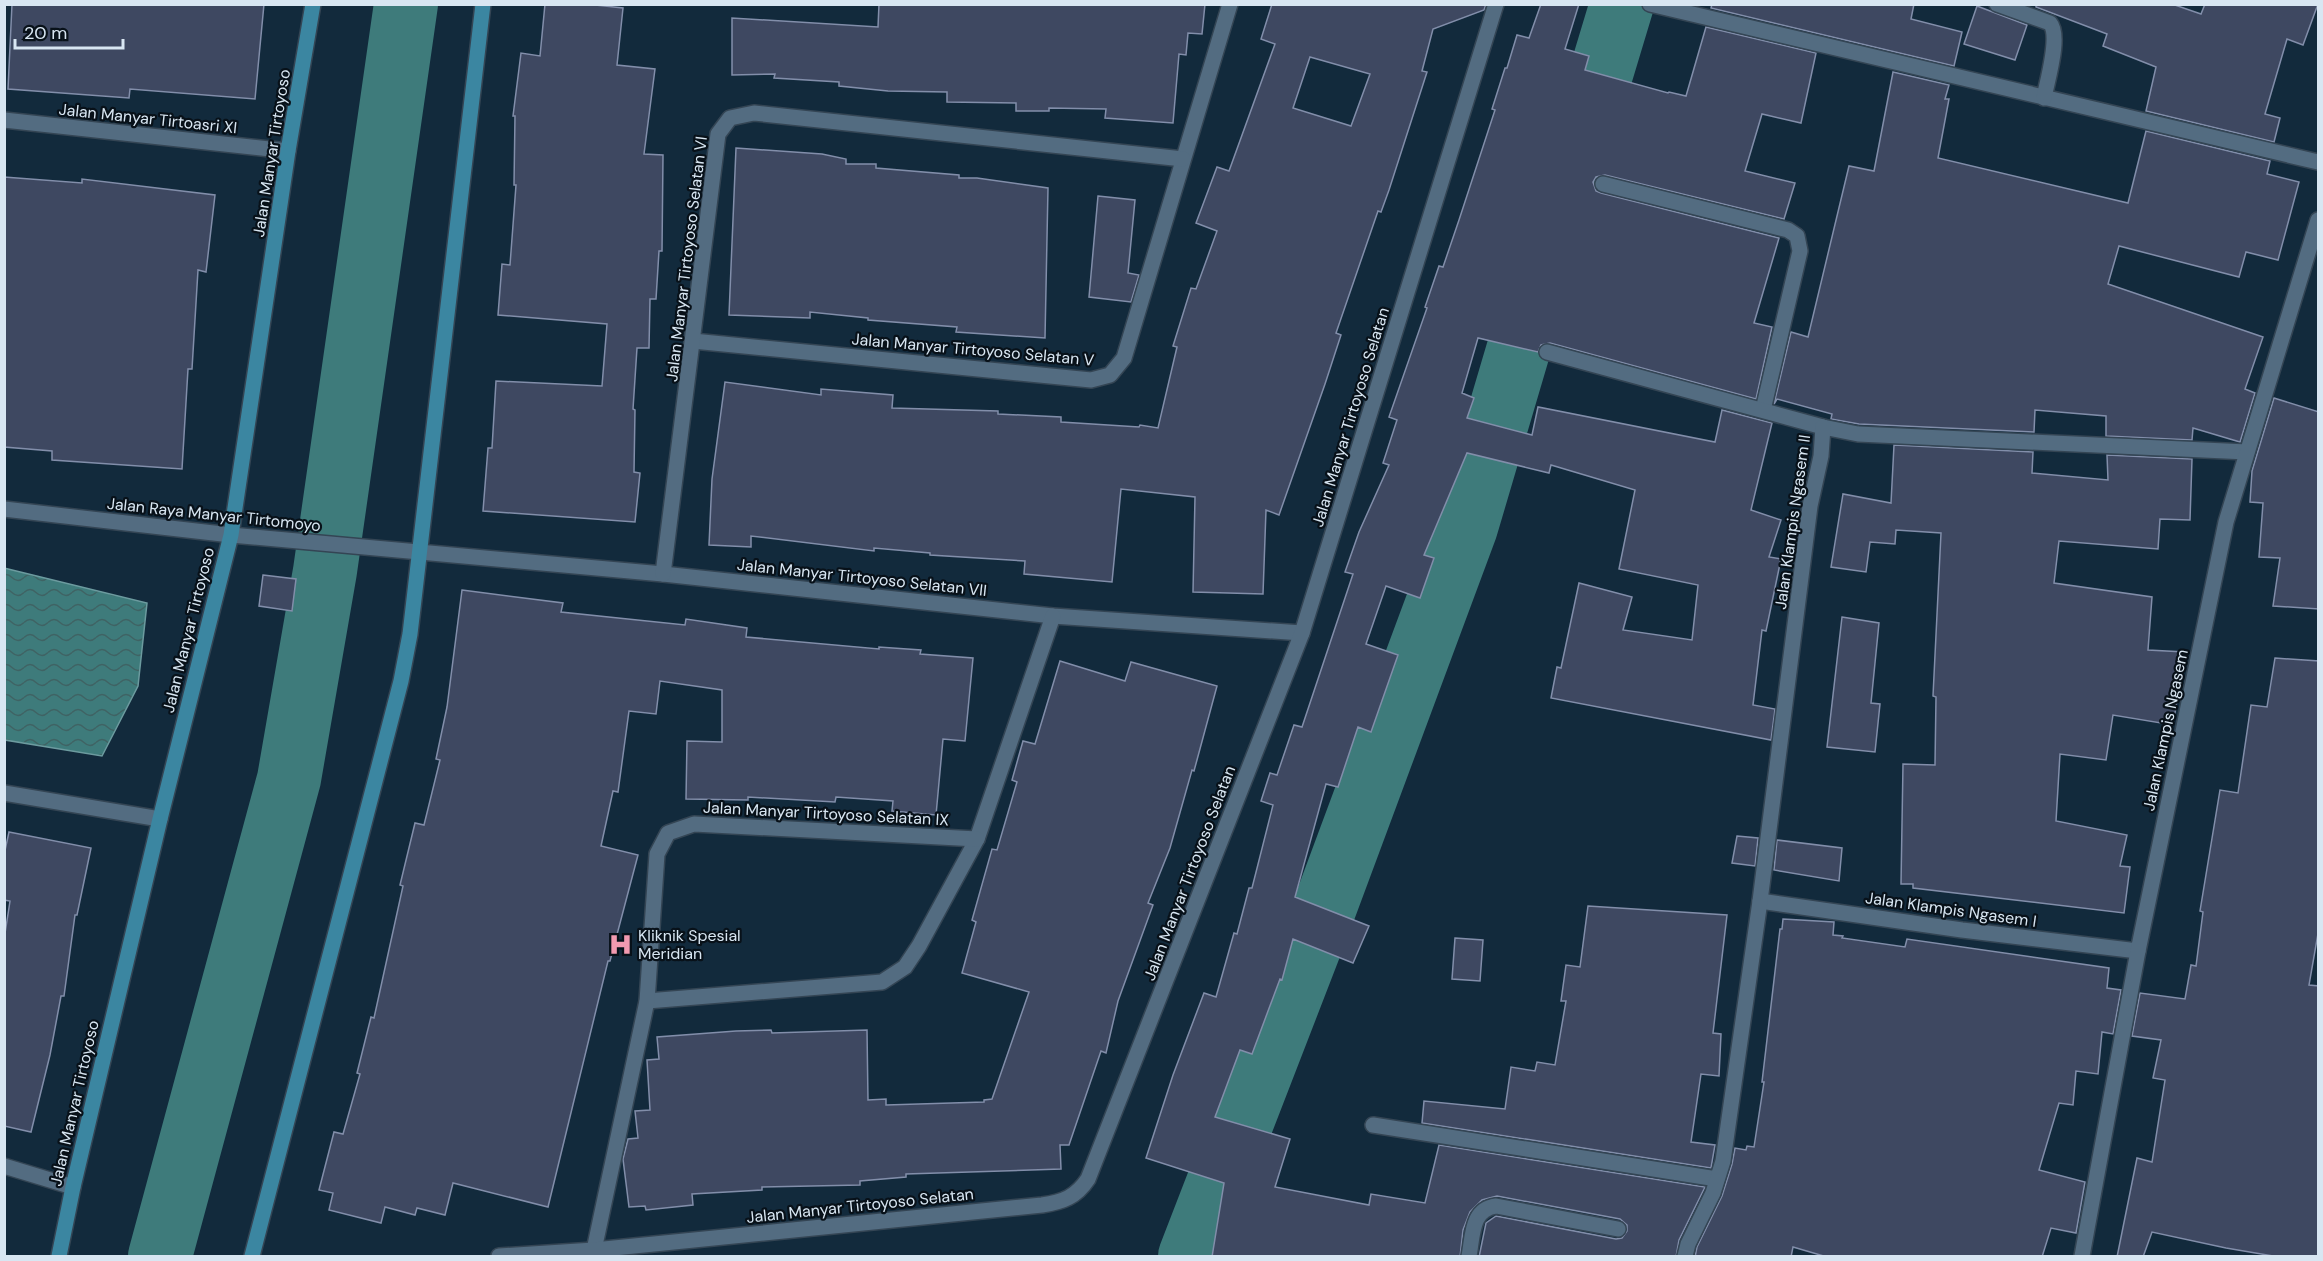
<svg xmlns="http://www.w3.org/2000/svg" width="2323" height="1261" viewBox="0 0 2323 1261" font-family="'DM Sans',sans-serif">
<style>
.water{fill:url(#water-waves);stroke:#6c9b9f;stroke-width:1.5}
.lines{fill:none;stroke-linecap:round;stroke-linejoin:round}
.river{stroke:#3e7b7b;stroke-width:64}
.building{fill:#3e4861;stroke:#828eaa;stroke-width:1.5;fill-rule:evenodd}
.street-casing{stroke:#344554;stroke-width:18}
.secondary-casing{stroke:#344554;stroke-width:18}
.street{stroke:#536c81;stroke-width:15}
.secondary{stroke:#3b86a1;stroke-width:15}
.labels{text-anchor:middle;stroke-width:4.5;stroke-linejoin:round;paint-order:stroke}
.street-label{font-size:16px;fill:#d8e6f2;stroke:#081119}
.poi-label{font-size:16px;fill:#d8e6f2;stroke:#081119;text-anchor:start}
</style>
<defs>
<pattern id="water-waves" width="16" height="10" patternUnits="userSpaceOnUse" patternTransform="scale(1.5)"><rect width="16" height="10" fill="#3e7b7b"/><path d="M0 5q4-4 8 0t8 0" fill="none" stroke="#3f6364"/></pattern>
</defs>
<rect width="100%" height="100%" fill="#122a3c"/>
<path class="water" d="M4 568 147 603 138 686 102 756 5 740Z"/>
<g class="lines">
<g class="river">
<path d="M1575 160 1622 4"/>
<path d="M160 1256 289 779 325 571 406 4"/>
<path d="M1190 1256 1323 912 1466 527 1544 263"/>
</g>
</g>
<g class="building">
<path d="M12 4H264L255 99 130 89 129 98 8 89Z"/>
<path d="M545 4H586L623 8 617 65 655 69 644 154 663 155 662 251H659L656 299H650L649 348H637L633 409 635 410 634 472 640 473 635 522 483 511 488 448H492L496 381 602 386 607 324 498 315 502 264 510 265 516 185H514L515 116H513L521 53 540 56Z"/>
<path d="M879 4H1205L1202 34 1188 33 1186 55 1179 54 1173 123 1105 118 1106 109 1049 108V111H1016V103L947 102V92L888 91 839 86V82L774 78 775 74 732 75V18L878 27Z"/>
<path d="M1272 4H1486L1484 10 1433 29 1422 71 1427 72 1389 190 1381 212 1378 211 1336 333 1341 335 1325 384 1279 515 1266 510 1263 594 1193 592 1195 497 1121 489 1112 582 1024 574 1025 561 930 555V553L874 548V551L751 536V547L709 545 712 479 725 382 821 395V389L893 395 892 408 998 411V414L1061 417V422L1139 427 1140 425 1158 428 1177 347 1173 346 1191 288 1196 289 1217 231 1196 223 1217 167 1229 171 1275 44 1261 39ZM1310 57 1370 74 1351 126 1293 108Z"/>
<path d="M1541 4H1579L1565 49 1589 56 1585 70 1668 93 1669 92 1686 96 1706 27 1816 53 1801 123 1762 114 1745 171 1795 183 1784 219 1605 175 1596 177 1593 182 1596 191 1601 193 1779 238 1754 323 1772 327 1756 399 1550 343 1541 345 1538 352 1478 338 1462 393 1474 398 1467 418 1532 435 1538 407 1715 442 1722 410 1772 423 1751 510 1781 520 1769 557 1781 559 1766 631 1762 630 1753 705 1775 709 1771 740 1551 698 1557 667 1561 668 1579 583 1632 597 1623 630 1692 640 1698 585 1619 569 1635 490 1551 465 1549 473 1467 453 1424 555 1434 558 1420 598 1386 586 1366 644 1398 655 1371 732 1358 727 1338 787 1326 784 1295 897 1369 926 1353 963 1293 939 1282 980 1280 979 1252 1054 1240 1050 1215 1117 1290 1139 1275 1187 1369 1205 1371 1194 1425 1203 1439 1145 1705 1187 1679 1240 1676 1257H1479L1486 1223 1496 1216 1616 1239 1622 1238 1627 1231V1225L1620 1219 1497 1196 1482 1200 1470 1212 1463 1230 1460 1257H1212L1224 1183 1146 1158 1173 1075 1204 993 1216 997 1234 933 1237 934 1249 888H1252L1273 805 1261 801 1270 773 1277 775 1294 725 1302 727 1353 574 1345 572 1359 532 1389 465 1383 463 1397 420 1389 417 1427 308 1425 307 1439 266 1443 267 1459 220 1495 110 1492 109 1505 68H1507L1517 35 1529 38Z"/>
<path d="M1712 4H1914L1911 19 1962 32 1954 66 1711 8Z"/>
<path d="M2036 4H2172L2201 14 2205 4H2318L2303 45 2287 39 2265 114 2280 118 2274 142 2146 111 2156 67 2103 46 2107 34 2036 7Z"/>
<path d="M1977 6 2027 25 2015 60 1964 44Z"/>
<path d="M1893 72 1949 85 1945 99H1949L1938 158 2128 203 2146 131 2270 161 2267 174 2299 182 2278 260 2246 252 2239 277 2119 246 2108 284 2263 337 2245 389 2255 393 2240 442 2193 428 2192 440 2106 436V416L2035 410 2034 432 1859 424 1831 419 1832 414 1777 399 1774 404 1791 332 1808 337 1849 166 1874 171Z"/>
<path d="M736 148 822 154 846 159V164H876V168L959 175V178H977L1048 188 1045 338 956 332 957 327 868 320V318L810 312V318L729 315Z"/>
<path d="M4 177 82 183V179L215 195 206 272 198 270 192 369H188L182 469 52 460V451L4 447Z"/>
<path d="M1098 196 1135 200 1128 273 1139 275 1131 302 1089 297Z"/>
<path d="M2274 398 2319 412V609L2273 606 2280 558 2259 557 2263 503 2250 502 2252 471Z"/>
<path d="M1894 445 2033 452 2032 473 2108 480 2107 455 2192 459 2190 520 2160 519 2158 549 2059 541 2054 583 2152 597 2148 650 2185 652 2173 725 2113 715 2106 760 2060 754 2056 821 2127 835 2120 866 2130 867 2124 913 1913 888V884H1901L1903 764 1935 765 1936 697 1933 696 1941 533 1896 530 1895 544 1870 542 1866 572 1831 567 1843 494 1891 503Z"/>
<path d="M263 575 296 579 292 611 259 606Z"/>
<path d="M462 590 563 603 561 612 685 625 686 619 747 628 746 637 879 649V647L921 650 920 654 973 658 965 741 943 739 936 815 892 811 893 801 836 797 835 802 748 797V800L686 799 687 741 722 742V690L660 681 656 714 629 711 618 792 613 791 601 846 638 855 610 961H608L548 1207 453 1183 445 1215 417 1208 415 1215 385 1207 381 1223 329 1210 333 1193 319 1190 334 1132 343 1134 360 1074 357 1073 371 1017 374 1018 403 886 400 885 415 823 424 825 440 760 436 759 447 707Z"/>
<path d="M1842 617 1879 623 1871 703 1880 704 1875 752 1827 747Z"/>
<path d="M2275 658 2319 661V928L2309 985 2319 986V1257H2279L2226 1248 2152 1232 2143 1257H2117L2137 1158 2152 1162 2165 1080 2153 1078 2161 1040 2132 1036 2140 993 2185 999 2191 965 2196 966 2203 912 2200 911 2220 790 2238 793 2251 705 2267 707Z"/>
<path d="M1060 661 1125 681 1131 662 1217 686 1194 771 1192 770 1170 848 1148 903 1153 905 1118 1001 1106 1053 1101 1051 1069 1145H1060L1061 1169 906 1174V1177L860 1181V1185L762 1187V1190L692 1194 693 1205 646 1210 645 1206 629 1207 623 1159 628 1139 638 1138 635 1111 650 1110 647 1060 659 1059 657 1037 736 1031 771 1030 772 1033 867 1030 868 1100 886 1099V1105L984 1102V1100L992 1099 1029 992 962 973 976 922 972 920 992 849 997 850 1017 782 1012 780 1023 741 1035 744Z"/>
<path d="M9 832 91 848 77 915H75L64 996H61L50 1055 31 1132 4 1126V940L10 901 4 900V855Z"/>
<path d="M1737 836 1758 838 1755 866 1732 863Z"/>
<path d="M1777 840 1842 848 1839 881 1774 870Z"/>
<path d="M1588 906 1727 915 1713 1033 1721 1034 1719 1076 1701 1074 1691 1142 1715 1145 1711 1168 1422 1123 1424 1101 1505 1109 1511 1067 1535 1071 1537 1062 1555 1065 1566 1001H1561L1566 965 1580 967Z"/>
<path d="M1783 919 1834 922 1833 935 1843 936 1842 938 1905 947 1907 939 2109 968 2107 988 2121 990 2113 1034 2102 1032 2098 1074 2076 1071 2073 1105 2059 1103 2039 1170 2085 1182 2076 1233 2051 1228 2042 1257H1827L1793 1247 1791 1257H1695L1697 1247 1722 1196 1732 1164 1735 1148 1746 1150 1747 1146 1754 1147 1764 1082H1762L1780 929H1782Z"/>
<path d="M1455 938 1483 940 1480 981 1452 979Z"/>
</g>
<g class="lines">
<defs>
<g id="street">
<path d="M1650 4 2318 162"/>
<path d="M1997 4 2050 23C2061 36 2047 81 2044 98"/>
<path d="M4 120 288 151"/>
<path d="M1603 184 1788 230 1797 236 1800 251 1763 410"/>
<path d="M693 341 1091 380 1110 375 1124 358 1230 4"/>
<path d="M1547 352 1823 427 1858 434 2247 452"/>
<path d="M4 509 231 535 663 574 1053 616 1302 633"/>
<path d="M663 574 718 134 730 118 754 113 1183 159"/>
<path d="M4 793 160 819"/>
<path d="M1760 901 1962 930 2138 951"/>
<path d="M647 1001 882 982 905 967 919 946 977 839 1053 616"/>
<path d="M1373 1125 1717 1179"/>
<path d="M4 1166 73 1187"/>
<path d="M594 1250 647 1001 657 854 668 833 694 824 977 839"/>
<path d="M499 1256 594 1250 1042 1205C1063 1202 1076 1197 1088 1179L1302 633 1496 4"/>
<path d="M1469 1256C1473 1236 1471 1209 1496 1206L1618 1229"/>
<path d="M1685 1256 1688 1244 1713 1193 1723 1161 1760 901 1810 506 1821 456 1823 427"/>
<path d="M2082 1256 2138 951 2226 522 2318 220"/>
</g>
<g id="secondary">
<path d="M59 1256 73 1187 160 819 231 535 288 151 313 4"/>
<path d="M252 1256 401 681 410 634 483 4"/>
</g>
</defs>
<use href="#street" class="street-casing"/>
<use href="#secondary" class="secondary-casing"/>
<use href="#street" class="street"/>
<use href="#secondary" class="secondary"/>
</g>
<defs>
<symbol id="hospital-bare" viewBox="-9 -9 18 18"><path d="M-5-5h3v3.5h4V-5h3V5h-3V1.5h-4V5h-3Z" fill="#f29ab0" stroke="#081119" stroke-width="2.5" paint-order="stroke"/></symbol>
</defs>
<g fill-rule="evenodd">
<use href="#hospital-bare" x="604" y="928" width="33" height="33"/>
</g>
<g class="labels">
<g class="street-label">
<text transform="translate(148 118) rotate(6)" y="6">Jalan Manyar Tirtoasri XI</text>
<text transform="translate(271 153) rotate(-81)" y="6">Jalan Manyar Tirtoyoso</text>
<text transform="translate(686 259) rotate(-83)" y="6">Jalan Manyar Tirtoyoso Selatan VI</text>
<text transform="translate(973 349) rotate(5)" y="6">Jalan Manyar Tirtoyoso Selatan V</text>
<text transform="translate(1350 417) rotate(-73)" y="6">Jalan Manyar Tirtoyoso Selatan</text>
<text transform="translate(214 514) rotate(6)" y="6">Jalan Raya Manyar Tirtomoyo</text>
<text transform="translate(1792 522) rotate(-82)" y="6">Jalan Klampis Ngasem II</text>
<text transform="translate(862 577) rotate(6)" y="6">Jalan Manyar Tirtoyoso Selatan VII</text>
<text transform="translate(188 630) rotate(-76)" y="6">Jalan Manyar Tirtoyoso</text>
<text transform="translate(2165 730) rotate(-78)" y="6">Jalan Klampis Ngasem</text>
<text transform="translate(826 813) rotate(3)" y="6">Jalan Manyar Tirtoyoso Selatan IX</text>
<text transform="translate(1189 873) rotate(-69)" y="6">Jalan Manyar Tirtoyoso Selatan</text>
<text transform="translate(1951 909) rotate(8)" y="6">Jalan Klampis Ngasem I</text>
<text transform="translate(74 1103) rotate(-77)" y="6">Jalan Manyar Tirtoyoso</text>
<text transform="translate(860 1205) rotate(-6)" y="6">Jalan Manyar Tirtoyoso Selatan</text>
</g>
<g class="poi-label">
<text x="638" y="941">Kliknik Spesial<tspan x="638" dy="18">Meridian</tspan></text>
</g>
</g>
<rect width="2323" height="1261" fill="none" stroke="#d8e6f2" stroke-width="12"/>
<path d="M15 39v9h108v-9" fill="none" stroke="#d8e6f2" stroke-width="3"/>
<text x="24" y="39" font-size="18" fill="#d8e6f2" stroke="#081119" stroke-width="4.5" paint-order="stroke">20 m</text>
</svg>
